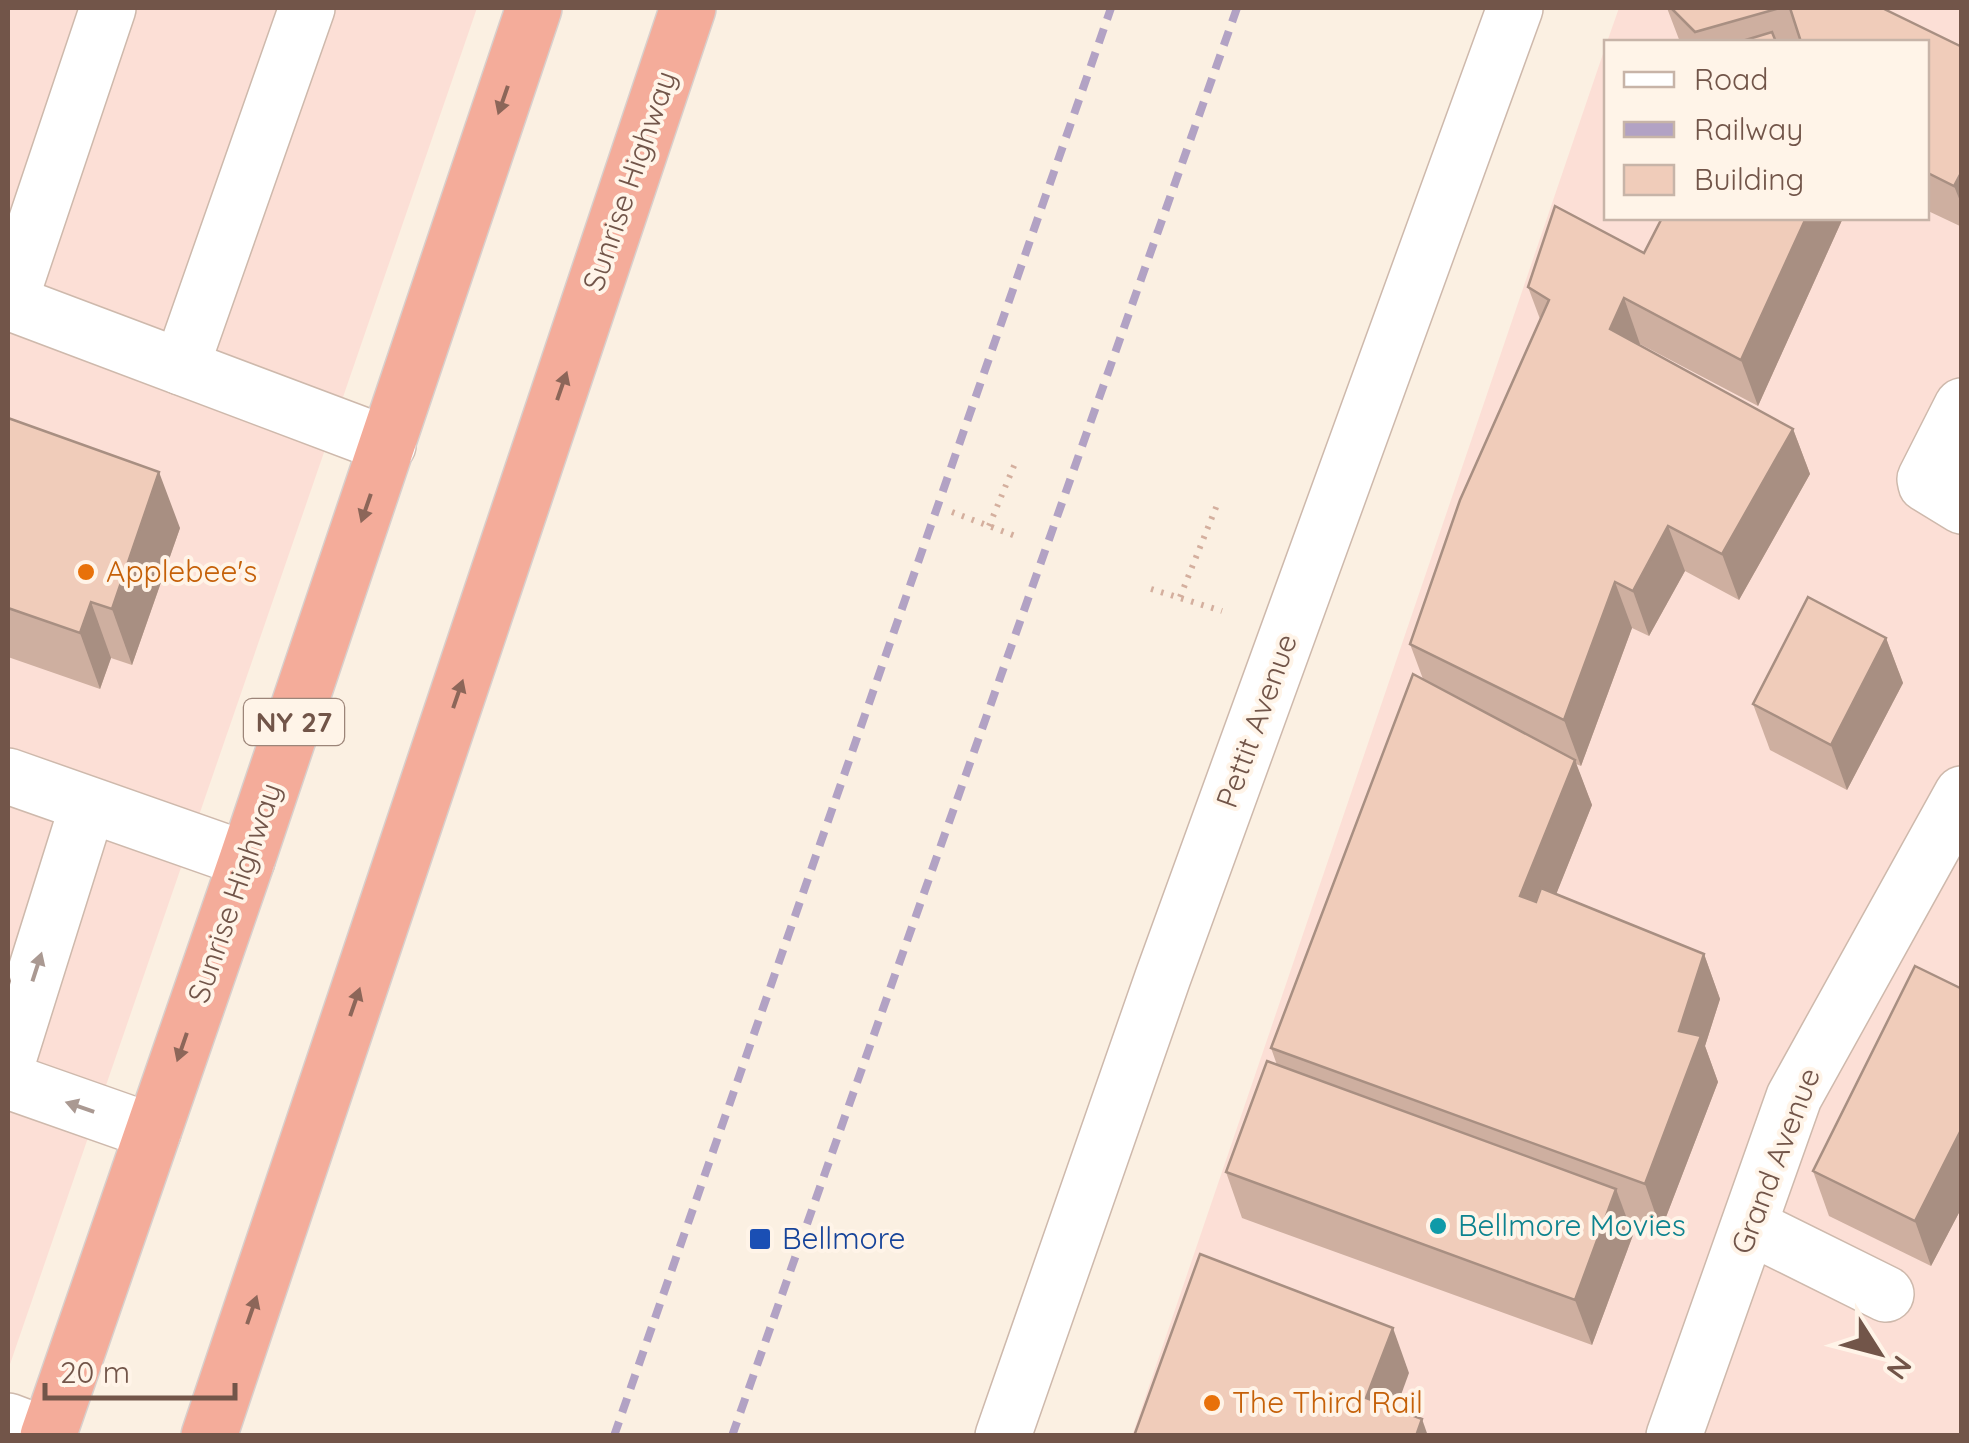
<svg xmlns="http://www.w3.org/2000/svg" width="1969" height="1443" viewBox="0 0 1969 1443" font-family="Quicksand,sans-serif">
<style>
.commercial{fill:#fcdfd6}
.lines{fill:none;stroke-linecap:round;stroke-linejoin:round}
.minor-casing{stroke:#ceb9ac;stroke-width:58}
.highway-casing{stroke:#d8cfcc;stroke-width:58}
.path{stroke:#d4af9e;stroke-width:6;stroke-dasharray:2.5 8;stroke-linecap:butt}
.minor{stroke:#fff;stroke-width:55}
.highway{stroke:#f4ac9a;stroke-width:55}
.rail{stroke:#b2a2c4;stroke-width:8;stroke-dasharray:15 10;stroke-linecap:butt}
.wall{fill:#ceafa0}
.shaded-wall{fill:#a88f82}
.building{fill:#f0ccba;stroke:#a88f82;stroke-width:2.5}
.oneway{fill:#8c6659}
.oneway2{fill:#aa9992}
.food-dot{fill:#e8710a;stroke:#fff4e8;stroke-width:4}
.culture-dot{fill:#0f9aa8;stroke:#fff4e8;stroke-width:4}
.transit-dot{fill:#1a4fb4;stroke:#fff4e8;stroke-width:4}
.labels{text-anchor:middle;stroke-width:8;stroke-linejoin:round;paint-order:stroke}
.shield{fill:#fff4e8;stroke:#9c8579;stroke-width:2.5}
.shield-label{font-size:28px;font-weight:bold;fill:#725549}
.street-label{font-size:30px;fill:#725549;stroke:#fff4e8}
.food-label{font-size:30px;fill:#c56008;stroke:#fff4e8;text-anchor:start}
.culture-label{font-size:30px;fill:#0d838f;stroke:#fff4e8;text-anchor:start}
.transit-label{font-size:30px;fill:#164399;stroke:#fff4e8;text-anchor:start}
</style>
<rect width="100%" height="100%" fill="#fbf0e2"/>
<g class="commercial">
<path d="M8 8H477L8 1370Z"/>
<path d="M1619 8H1961V1435L1132 1436 1606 45V218H1926V42H1607Z"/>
</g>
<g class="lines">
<defs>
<g id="minor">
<path d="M8 302 388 445"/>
<path d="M9 303 108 8"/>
<path d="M181 367 307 8"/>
<path d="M1962 406 1925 479 1926 484 1962 506"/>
<path d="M8 776 247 860"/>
<path d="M8 1060 88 805"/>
<path d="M8 1081 153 1132"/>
<path d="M1749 1226 1886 1294"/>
<path d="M8 1421 48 1436"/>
<path d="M1003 1436 1163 977 1515 8"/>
<path d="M1674 1436 1794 1097 1962 794"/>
</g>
<g id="highway">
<path d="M48 1436 247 860 534 8"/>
<path d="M209 1436 688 8"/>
</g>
</defs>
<use href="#minor" class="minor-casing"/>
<use href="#highway" class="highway-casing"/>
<g class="path">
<path d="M952 512 1018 537"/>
<path d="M989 526 1016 461"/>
<path d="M1151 589 1222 611"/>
<path d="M1180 597 1219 500"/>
</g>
<use href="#minor" class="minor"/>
<use href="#highway" class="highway"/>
<g class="rail">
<path d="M614 1436 1111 8"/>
<path d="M732 1436 1237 8"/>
</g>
</g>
<g class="wall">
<path d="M1667 8H1882L1962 47V227L1926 210V42H1680Z"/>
<path d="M1843 218 1758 406 1640 344V345L1793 429 1810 474 1739 600 1685 571 1649 636 1632 628 1581 766 1576 764 1592 805 1556 894 1704 954 1720 999 1705 1046 1718 1082 1661 1230 1626 1217 1633 1235 1592 1345 1242 1218 1226 1172 1277 1065 1271 1048 1423 679 1410 644 1540 319 1528 287 1644 253Z"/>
<path d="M8 418 180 528 132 665 111 658 100 689 8 657Z"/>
<path d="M1886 638 1903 683 1847 790 1770 750 1753 704Z"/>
<path d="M1962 989V1207L1931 1266 1829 1216 1813 1171Z"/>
</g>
<g class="shaded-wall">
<path d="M1962 171V206L1954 186Z"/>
<path d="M1806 218H1843L1758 406 1741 360Z"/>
<path d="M1624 298 1640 344 1626 375 1610 329Z"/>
<path d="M1793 429 1810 474 1739 600 1722 554Z"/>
<path d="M159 472 180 528 132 665 112 609Z"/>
<path d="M1668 526 1685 571 1649 636 1633 591Z"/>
<path d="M1615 582 1632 628 1581 766 1564 720Z"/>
<path d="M91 602 111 658 100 689 80 633Z"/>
<path d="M1886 638 1903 683 1847 790 1831 745Z"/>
<path d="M1575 760 1592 805 1537 942 1520 896Z"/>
<path d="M1704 954 1720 999 1705 1046 1718 1082 1661 1230 1645 1184 1679 1031Z"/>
<path d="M8 970 11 981 8 992Z"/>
<path d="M1962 1128V1207L1931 1266 1915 1221Z"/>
<path d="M1616 1189 1633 1235 1592 1345 1575 1300Z"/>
<path d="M1393 1328 1409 1373 1386 1436 1366 1398Z"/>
<path d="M1422 1419 1428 1436H1416Z"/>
</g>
<g class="building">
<path d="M1671 8H1780L1695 32Z"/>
<path d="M1790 8H1882L1962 47V171L1954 186 1926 172V42H1801Z"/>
<path d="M1772 32 1776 42H1739Z"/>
<path d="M1555 206 1644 253 1662 218H1806L1741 360 1624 298 1610 329 1793 429 1722 554 1668 526 1633 591 1615 582 1564 720 1410 644 1460 500 1549 300 1528 287Z"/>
<path d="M8 418 159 472 112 609 91 602 80 633 8 608Z"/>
<path d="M1808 597 1886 638 1831 745 1753 704Z"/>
<path d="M1413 674 1575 760 1520 896 1536 902 1541 888 1704 954 1679 1031 1701 1036 1645 1184 1271 1048Z"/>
<path d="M1915 966 1962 989V1128L1915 1221 1813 1171Z"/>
<path d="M1267 1061 1616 1189 1575 1300 1226 1172Z"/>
<path d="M1200 1254 1393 1328 1366 1398 1422 1419 1416 1436H1134Z"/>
</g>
<defs><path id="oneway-solid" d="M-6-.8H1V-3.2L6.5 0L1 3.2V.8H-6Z" transform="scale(2.5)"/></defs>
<g class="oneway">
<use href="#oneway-solid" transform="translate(503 100) rotate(109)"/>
<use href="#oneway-solid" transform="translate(562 386) rotate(-71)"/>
<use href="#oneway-solid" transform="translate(366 508) rotate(109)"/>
<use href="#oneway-solid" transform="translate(458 694) rotate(-71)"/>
<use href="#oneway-solid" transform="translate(355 1002) rotate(-71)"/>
<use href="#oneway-solid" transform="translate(182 1047) rotate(109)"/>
<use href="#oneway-solid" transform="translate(252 1310) rotate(-71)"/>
</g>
<g class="oneway2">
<use href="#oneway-solid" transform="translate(37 967) rotate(-72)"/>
<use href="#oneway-solid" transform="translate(80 1107) rotate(-161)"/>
</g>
<g class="food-dot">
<circle cx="86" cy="572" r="10"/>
<circle cx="1212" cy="1403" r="10"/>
</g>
<circle class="culture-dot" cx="1438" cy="1226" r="10"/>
<rect class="transit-dot" x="748" y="1227" width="24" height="24" rx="5"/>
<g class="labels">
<rect class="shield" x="244" y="699" width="100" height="46" rx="8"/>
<g class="shield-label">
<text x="294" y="732">NY 27</text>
</g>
<g class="street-label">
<text transform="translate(630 181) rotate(-71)" y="10">Sunrise Highway</text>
<text transform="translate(1257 721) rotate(-70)" y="10">Pettit Avenue</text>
<text transform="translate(235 893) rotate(-71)" y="10">Sunrise Highway</text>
<text transform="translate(1776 1161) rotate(-69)" y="10">Grand Avenue</text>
</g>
<g class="food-label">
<text x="106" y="582">Applebee's</text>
<text x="1232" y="1413">The Third Rail</text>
</g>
<g class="culture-label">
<text x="1458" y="1236">Bellmore Movies</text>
</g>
<g class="transit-label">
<text x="782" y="1249">Bellmore</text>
</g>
</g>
<rect width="1969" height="1443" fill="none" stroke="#725549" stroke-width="20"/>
<rect x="1604" y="40" width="325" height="180" fill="#fff4e8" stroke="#c7b4a8" stroke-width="2.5"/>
<rect x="1624" y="72" width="50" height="15" fill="#ffffff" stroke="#c7b4a8" stroke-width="2.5"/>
<text x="1694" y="90" font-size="30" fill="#725549">Road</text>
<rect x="1624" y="122" width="50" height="15" fill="#b2a2c4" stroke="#c7b4a8" stroke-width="2.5"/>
<text x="1694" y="140" font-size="30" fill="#725549">Railway</text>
<rect x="1624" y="165" width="50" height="30" fill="#f0ccba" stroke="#c7b4a8" stroke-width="2.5"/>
<text x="1694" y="190" font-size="30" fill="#725549">Building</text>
<g transform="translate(1879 1353) rotate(126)" stroke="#fff4e8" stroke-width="8" paint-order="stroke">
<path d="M0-8L18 38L0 25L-18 38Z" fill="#725549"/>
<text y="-15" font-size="28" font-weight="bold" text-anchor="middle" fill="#725549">N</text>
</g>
<path d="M45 1383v15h190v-15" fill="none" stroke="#725549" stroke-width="5"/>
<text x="60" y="1383" font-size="30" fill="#725549" stroke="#fff4e8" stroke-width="8" paint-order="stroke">20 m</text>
</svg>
